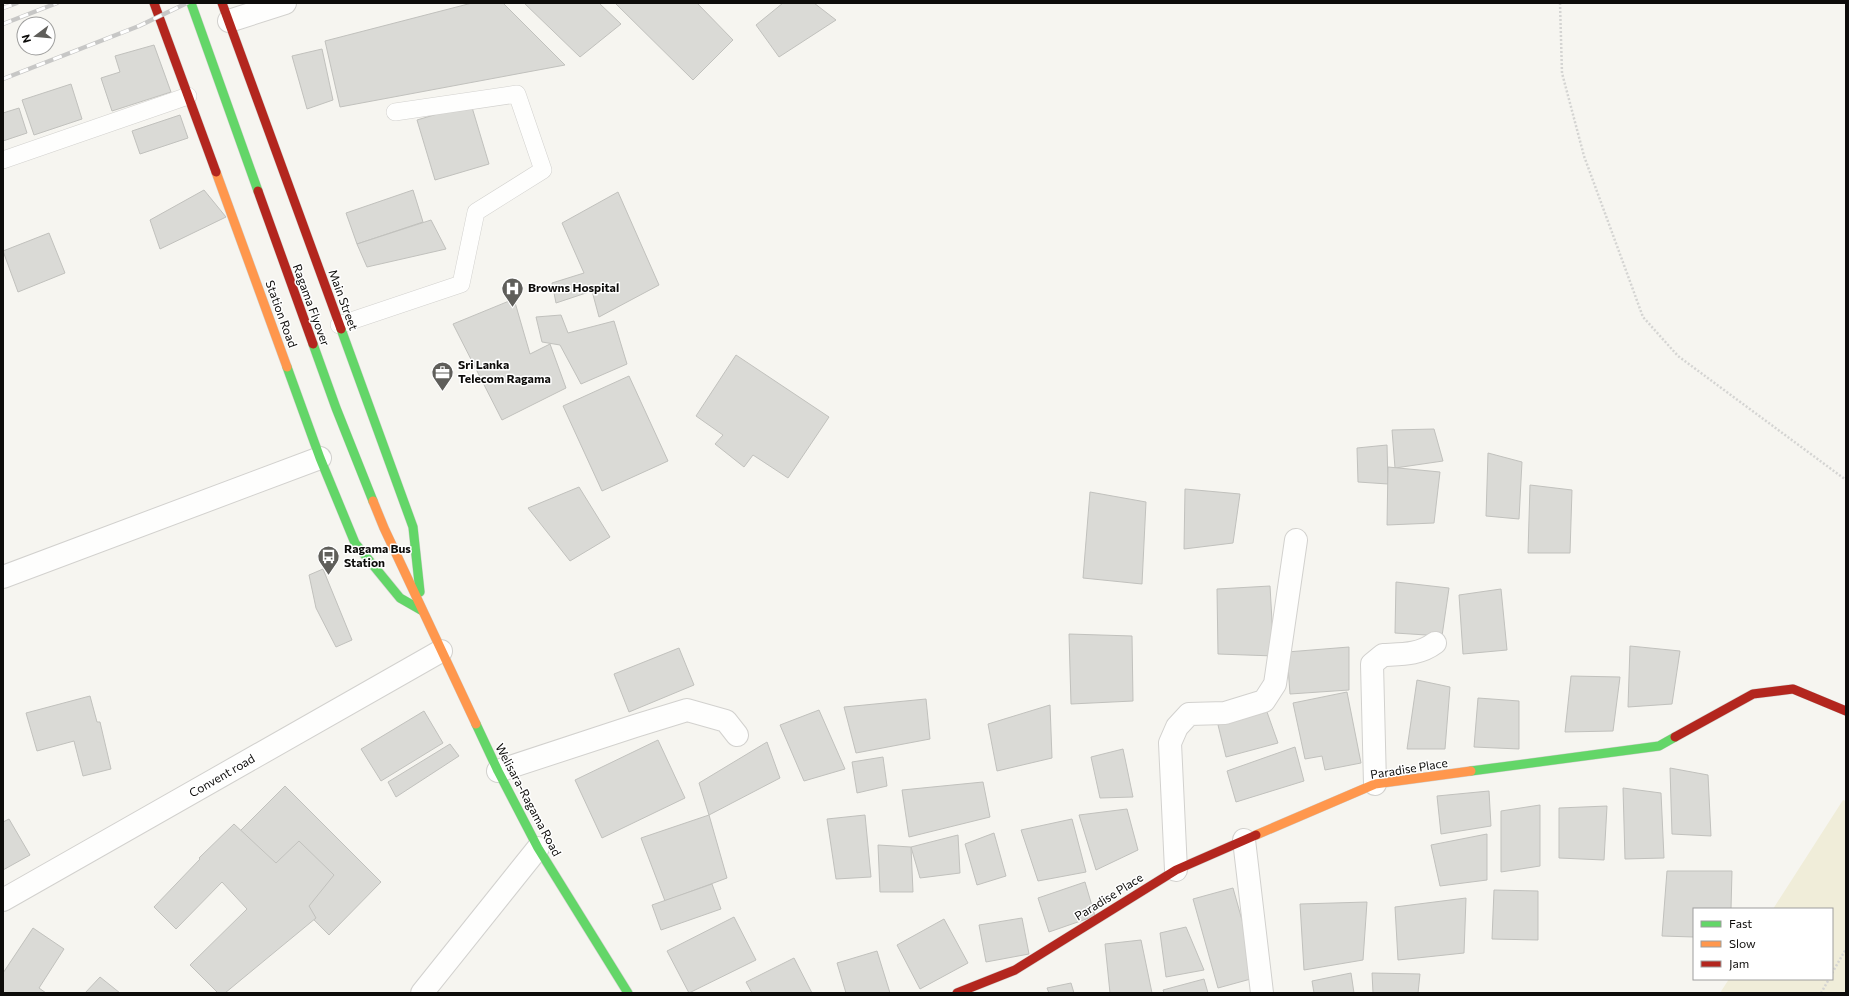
<svg xmlns="http://www.w3.org/2000/svg" width="1849" height="996" viewBox="0 0 1849 996" font-family="Commissioner,sans-serif">
<style>
.green{fill:#f0edd9}
.building{fill:#dadad6;stroke:#c1c1bd}
.lines{fill:none;stroke-linecap:round;stroke-linejoin:round}
.lane-casing{stroke:#d2d1ce;stroke-width:18}
.street-casing{stroke:#d2d1ce;stroke-width:24}
.fast-casing{stroke:#d2d1ce;stroke-width:10}
.slow-casing{stroke:#d2d1ce;stroke-width:10}
.jam-casing{stroke:#d2d1ce;stroke-width:10}
.path{stroke:#d4d4d2;stroke-width:2.5;stroke-dasharray:2 2;stroke-linecap:butt}
.lane{stroke:#fefefd;stroke-width:17}
.street{stroke:#fefefd;stroke-width:22}
.fast{stroke:#63d668;stroke-width:9}
.slow{stroke:#ff974d;stroke-width:9}
.jam{stroke:#b3261e;stroke-width:9}
.rail-casing{stroke:#c7c7c6;stroke-width:4.5}
.rail{stroke:#fff;stroke-width:3;stroke-dasharray:9;stroke-linecap:butt}
.labels{text-anchor:middle;stroke-width:3;stroke-linejoin:round;paint-order:stroke}
.poi-label{font-size:12px;font-weight:bold;fill:#0d0c0a;stroke:#fff;text-anchor:start}
.street-label{font-size:12px;fill:#0d0c0a;stroke:#fff}
</style>
<rect width="100%" height="100%" fill="#f6f5f0"/>
<path class="green" d="M1843 800 1846 801V993H1720L1729 979H1832V909H1773Z"/>
<g class="building">
<path d="M472 3H503L565 65 340 107 325 41Z"/>
<path d="M524 3H599L621 24 580 57Z"/>
<path d="M615 3H697L733 40 693 80Z"/>
<path d="M783 3H814L836 20 779 57 756 25Z"/>
<path d="M154 45 171 92 112 111 101 78 120 72 115 56Z"/>
<path d="M322 49 333 100 307 109 292 56Z"/>
<path d="M71 84 82 119 34 135 22 100Z"/>
<path d="M471 104 489 164 435 180 417 120Z"/>
<path d="M19 108 27 133 3 141V113Z"/>
<path d="M180 115 188 138 140 154 132 131Z"/>
<path d="M204 190 226 217 160 249 150 220Z"/>
<path d="M413 190 423 222 357 244 346 213Z"/>
<path d="M618 192 659 285 599 317 592 291 556 303 552 283 584 273 562 223Z"/>
<path d="M431 220 446 249 367 267 357 244Z"/>
<path d="M49 233 65 273 18 292 3 251Z"/>
<path d="M514 299 530 354 550 344 566 388 502 420 453 324Z"/>
<path d="M561 315 568 333 614 321 627 364 581 384 560 345 542 342 536 317Z"/>
<path d="M736 355 829 417 788 478 753 455 744 467 715 444 723 435 696 416Z"/>
<path d="M629 376 668 461 602 491 563 406Z"/>
<path d="M1434 429 1443 461 1395 468 1392 430Z"/>
<path d="M1387 445 1388 484 1358 482 1357 448Z"/>
<path d="M1488 453 1522 462 1519 519 1486 516Z"/>
<path d="M1388 467 1440 472 1434 523 1387 525Z"/>
<path d="M1530 485 1572 490 1570 553H1528Z"/>
<path d="M579 487 610 537 570 561 528 508Z"/>
<path d="M1185 489 1240 494 1233 543 1184 549Z"/>
<path d="M1090 492 1146 502 1142 584 1083 578Z"/>
<path d="M323 569 352 640 336 647 316 608 309 575Z"/>
<path d="M1396 582 1449 588 1442 636 1395 633Z"/>
<path d="M1270 586 1274 656 1218 654 1217 589Z"/>
<path d="M1501 589 1507 650 1463 654 1459 595Z"/>
<path d="M1069 634 1132 636 1133 701 1071 704Z"/>
<path d="M1630 646 1680 651 1672 704 1628 707Z"/>
<path d="M1349 647V690L1290 694 1287 652Z"/>
<path d="M679 648 694 685 629 712 614 674Z"/>
<path d="M1571 676 1620 677 1613 731 1565 732Z"/>
<path d="M1417 680 1450 687 1445 749H1407Z"/>
<path d="M1347 692 1361 763 1325 770 1322 756 1305 759 1293 703Z"/>
<path d="M90 696 97 722H100L111 769 83 776 74 741 37 751 26 713Z"/>
<path d="M1478 698 1519 701V749L1474 747Z"/>
<path d="M926 699 930 739 856 753 844 707Z"/>
<path d="M1050 705 1052 758 997 771 988 724Z"/>
<path d="M819 710 845 769 804 781 780 725Z"/>
<path d="M424 711 443 743 381 781 361 749Z"/>
<path d="M1267 712 1278 743 1226 757 1218 725Z"/>
<path d="M658 740 685 798 602 838 575 780Z"/>
<path d="M767 742 780 778 709 815 699 783Z"/>
<path d="M450 744 459 756 396 797 388 782Z"/>
<path d="M1295 747 1304 781 1236 802 1227 771Z"/>
<path d="M1123 749 1133 797 1100 798 1091 757Z"/>
<path d="M883 757 887 786 857 793 852 762Z"/>
<path d="M1670 768 1708 775 1711 836 1672 834Z"/>
<path d="M983 782 990 817 909 837 902 790Z"/>
<path d="M285 786 381 882 329 935 233 838Z"/>
<path d="M1623 788 1661 793 1664 858 1625 859Z"/>
<path d="M1489 791 1491 826 1441 834 1437 796Z"/>
<path d="M1540 805V866L1501 872V811Z"/>
<path d="M1607 806 1604 860 1559 858V808Z"/>
<path d="M1127 809 1138 850 1096 870 1079 815Z"/>
<path d="M709 815 727 878 665 901 641 838Z"/>
<path d="M865 815 871 877 836 879 827 819Z"/>
<path d="M9 819 30 855 3 870V822Z"/>
<path d="M1072 819 1086 872 1038 881 1021 830Z"/>
<path d="M234 824 276 863 299 841 334 875 309 906 316 918 225 993H218L190 965 247 909 222 882 176 929 154 907 200 859 199 858Z"/>
<path d="M994 833 1006 876 977 885 965 844Z"/>
<path d="M1487 834V880L1440 886 1431 845Z"/>
<path d="M958 835 960 873 920 878 911 847Z"/>
<path d="M878 845 911 847 913 892H880Z"/>
<path d="M1667 871H1732L1731 909H1694V937L1662 936Z"/>
<path d="M1085 882 1095 916 1049 932 1038 898Z"/>
<path d="M712 884 721 909 661 930 652 905Z"/>
<path d="M1233 888 1258 977 1218 988 1193 899Z"/>
<path d="M1494 890 1538 891V940L1492 939Z"/>
<path d="M1466 898 1464 953 1398 960 1395 907Z"/>
<path d="M1367 902 1363 960 1304 970 1300 904Z"/>
<path d="M734 917 756 960 689 993 667 951Z"/>
<path d="M1022 918 1029 954 986 962 979 925Z"/>
<path d="M944 919 968 963 920 989 897 945Z"/>
<path d="M1186 927 1204 970 1166 977 1160 933Z"/>
<path d="M33 928 64 949 39 988 46 993H3V973Z"/>
<path d="M1141 940 1152 993H1110L1105 944Z"/>
<path d="M877 951 890 993H846L837 963Z"/>
<path d="M794 958 812 993H752L746 982Z"/>
<path d="M1351 973 1354 993H1314L1312 981Z"/>
<path d="M1372 973 1420 974 1418 993H1373Z"/>
<path d="M100 977 120 993H85Z"/>
<path d="M1204 979 1208 993H1164L1163 990Z"/>
<path d="M1071 983 1074 993H1049L1047 988Z"/>
</g>
<g class="lines">
<defs>
<g id="lane">
<path d="M3 160 188 96"/>
<path d="M339 325 461 284 476 212 543 170 517 94 395 112"/>
</g>
<g id="street">
<path d="M229 21 285 3"/>
<path d="M3 577 320 458"/>
<path d="M498 771 635 726 687 710 726 721 737 735"/>
<path d="M1375 784 1372 664 1383 655C1402 654 1419 655 1435 643"/>
<path d="M1244 840 1262 993"/>
<path d="M1176 870 1170 743 1177 727 1189 714 1225 713 1264 701 1275 684 1296 540"/>
<path d="M3 900 441 651"/>
<path d="M422 993 538 848"/>
</g>
<g id="fast">
<path d="M191 3 258 191"/>
<path d="M341 329 413 527 420 592"/>
<path d="M313 344 336 408 373 501"/>
<path d="M287 367 320 458 355 543 400 598 421 610"/>
<path d="M476 724 498 771 538 848 628 993"/>
<path d="M1471 771 1659 746 1675 737"/>
</g>
<g id="slow">
<path d="M216 172 287 367"/>
<path d="M373 501 384 528 476 724"/>
<path d="M1256 835 1375 784 1471 771"/>
</g>
<g id="jam">
<path d="M154 3 216 172"/>
<path d="M222 3 341 329"/>
<path d="M258 191 313 344"/>
<path d="M1675 737 1753 694 1793 689 1846 711"/>
<path d="M957 993 1015 970 1176 870 1256 835"/>
</g>
</defs>
<use href="#lane" class="lane-casing"/>
<use href="#street" class="street-casing"/>
<use href="#fast" class="fast-casing"/>
<use href="#slow" class="slow-casing"/>
<use href="#jam" class="jam-casing"/>
<g class="path">
<path d="M1560 3 1562 73 1584 156 1643 317 1678 356 1846 480"/>
<path d="M1832 973 1846 949"/>
<path d="M1821 993 1829 979"/>
</g>
<use href="#lane" class="lane"/>
<use href="#street" class="street"/>
<use href="#fast" class="fast"/>
<use href="#slow" class="slow"/>
<use href="#jam" class="jam"/>
<defs>
<g id="rail">
<path d="M3 8 17 3"/>
<path d="M3 24 57 3"/>
<path d="M3 79 139 26 187 3"/>
</g>
</defs>
<use href="#rail" class="rail-casing"/>
<use href="#rail" class="rail"/>
</g>
<defs>
<symbol id="hospital-pin" viewBox="-11 -11 22 30"><path d="M0 17L-7.5 6A9.5 9.5 0 1 1 7.5 6Z" fill="#5f5e5a" stroke="#fff"/><path d="M-5-5h3v3.5h4V-5h3V5h-3V1.5h-4V5h-3Z" fill="#fff"/></symbol>
<symbol id="office-pin" viewBox="-11 -11 22 30"><path d="M0 17L-7.5 6A9.5 9.5 0 1 1 7.5 6Z" fill="#5f5e5a" stroke="#fff"/><path d="M-6-3h4V-5.5h4V-3h4V5H-6ZM-1-4.5V-3h2v-1.5ZM-6 0V1H6V0Z" fill="#fff"/></symbol>
<symbol id="bus-pin" viewBox="-11 -11 22 30"><path d="M0 17L-7.5 6A9.5 9.5 0 1 1 7.5 6Z" fill="#5f5e5a" stroke="#fff"/><path d="M-5-6H5V4H4V6H2V4H-2V6H-4V4H-5ZM-3.5-4V0h7V-4ZM-3.5 1.2v1.5H-2V1.2ZM2 1.2v1.5H3.5V1.2Z" fill="#fff"/></symbol>
</defs>
<g fill-rule="evenodd">
<use href="#hospital-pin" x="500" y="276" width="25" height="34"/>
<use href="#office-pin" x="430" y="360" width="25" height="34"/>
<use href="#bus-pin" x="316" y="544" width="25" height="34"/>
</g>
<g class="labels">
<g class="poi-label">
<text x="528" y="292">Browns Hospital</text>
<text x="458" y="369">Sri Lanka<tspan x="458" dy="14">Telecom Ragama</tspan></text>
<text x="344" y="553">Ragama Bus<tspan x="344" dy="14">Station</tspan></text>
</g>
<g class="street-label">
<text transform="translate(343 300) rotate(70)" y="4">Main Street</text>
<text transform="translate(311 305) rotate(70)" y="4">Ragama Flyover</text>
<text transform="translate(281 314) rotate(70)" y="4">Station Road</text>
<text transform="translate(1409 769) rotate(-9)" y="4">Paradise Place</text>
<text transform="translate(222 776) rotate(-30)" y="4">Convent road</text>
<text transform="translate(528 800) rotate(62)" y="4">Welisara-Ragama Road</text>
<text transform="translate(1109 897) rotate(-32)" y="4">Paradise Place</text>
</g>
</g>
<rect width="1849" height="996" fill="none" stroke="#0d0c0a" stroke-width="8"/>
<rect x="1693" y="908" width="140" height="72" fill="#ffffff" stroke="#9e9e9d"/>
<rect x="1701" y="921" width="20" height="6" fill="#63d668" stroke="#9e9e9d"/>
<text x="1729" y="928" font-size="12" fill="#0d0c0a">Fast</text>
<rect x="1701" y="941" width="20" height="6" fill="#ff974d" stroke="#9e9e9d"/>
<text x="1729" y="948" font-size="12" fill="#0d0c0a">Slow</text>
<rect x="1701" y="961" width="20" height="6" fill="#b3261e" stroke="#9e9e9d"/>
<text x="1729" y="968" font-size="12" fill="#0d0c0a">Jam</text>
<g transform="translate(36 36) rotate(254)"><circle r="19" fill="#ffffff" stroke="#9e9e9d"/>
<path d="M0-3L7 15L0 10L-7 15Z" fill="#5f5e5a"/>
<text y="-6" font-size="11" font-weight="bold" text-anchor="middle" fill="#0d0c0a">N</text>
</g>
</svg>
